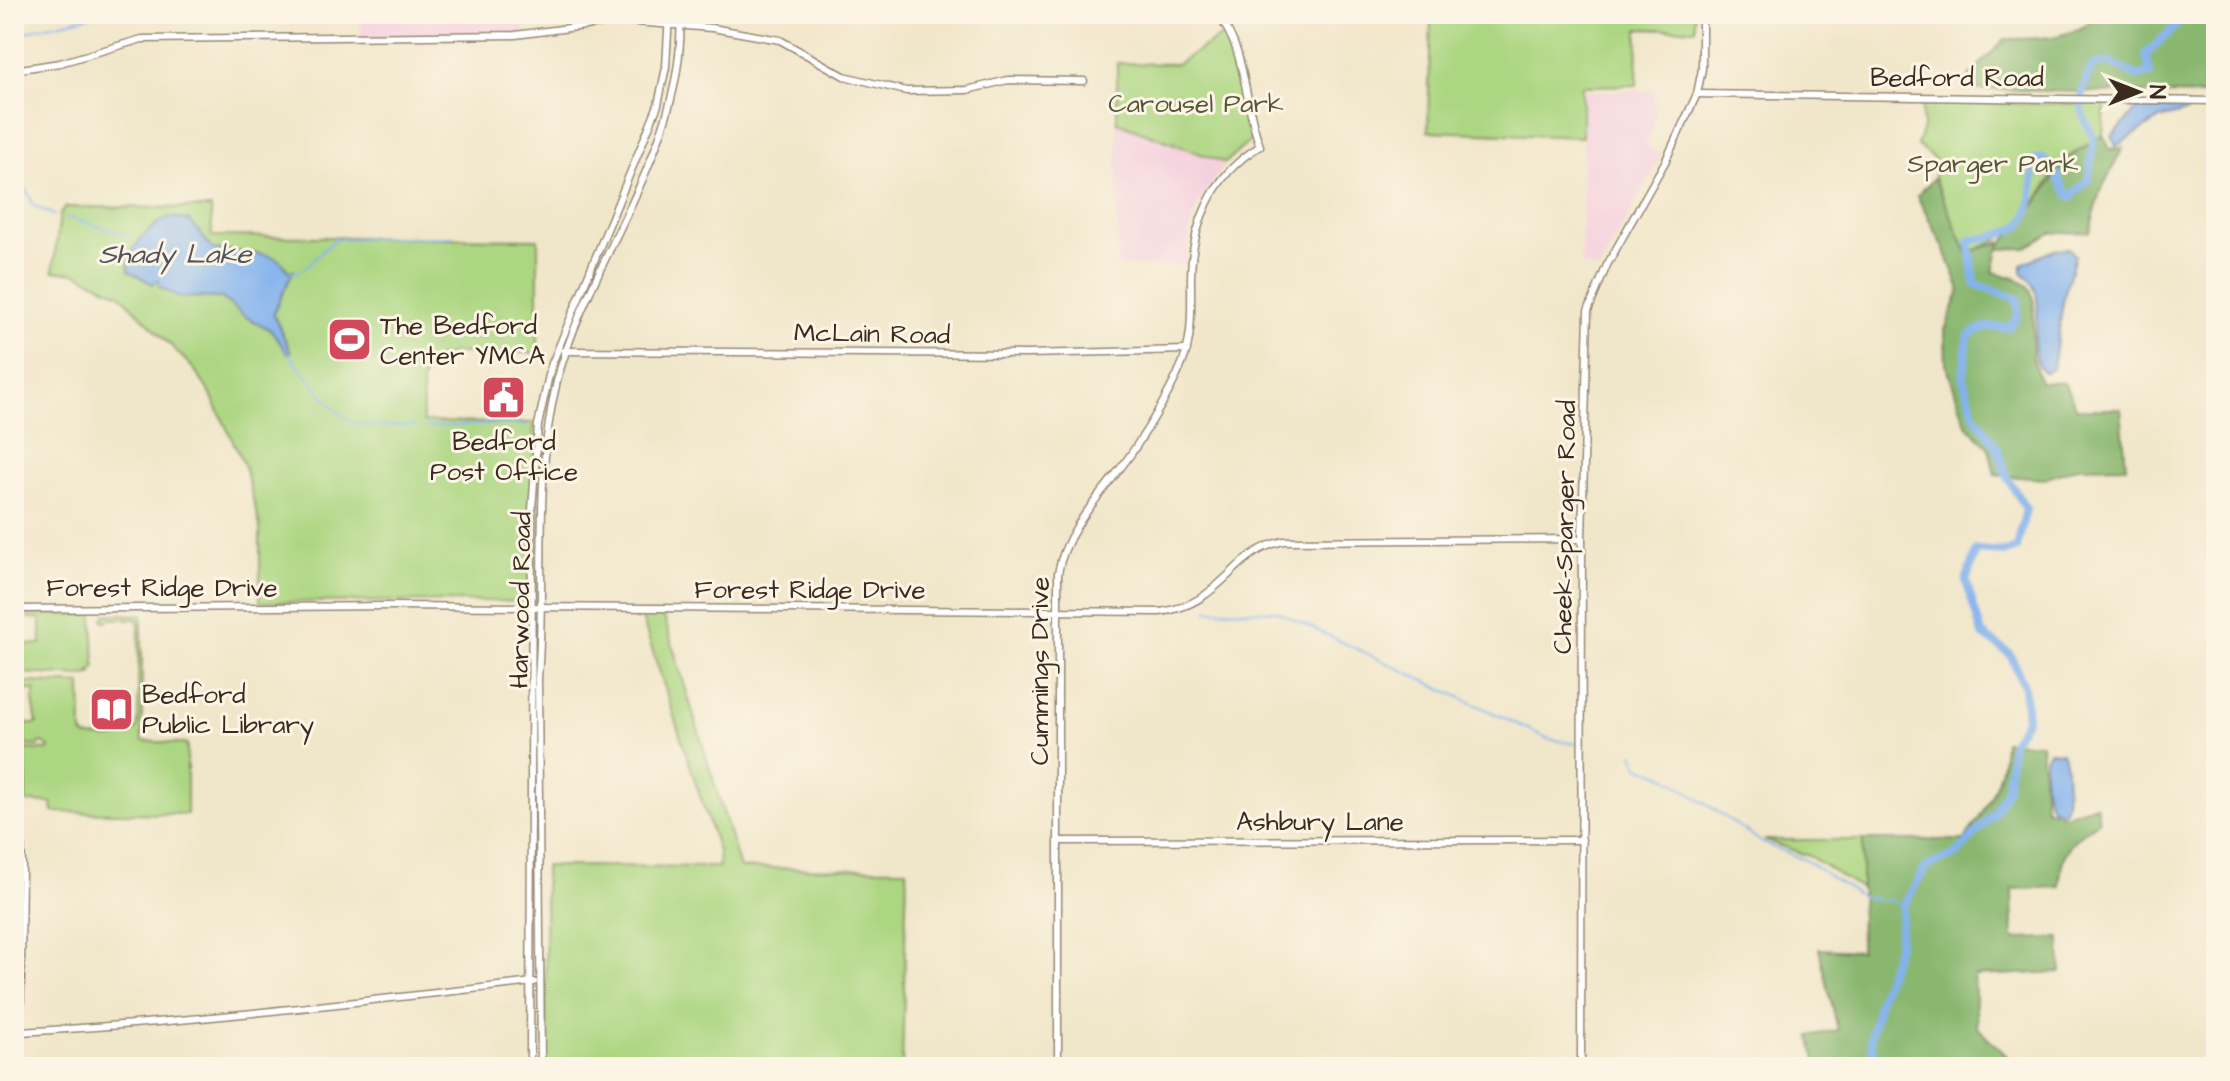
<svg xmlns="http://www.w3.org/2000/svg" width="2230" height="1081" viewBox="0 0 2230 1081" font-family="'Architects Daughter',sans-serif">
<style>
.built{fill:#f4cfde}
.green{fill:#acd681;stroke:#748050;stroke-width:2}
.forest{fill:#89b76f;stroke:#627046;stroke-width:2}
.water{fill:#83b2ed;stroke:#5f6e86;stroke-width:2}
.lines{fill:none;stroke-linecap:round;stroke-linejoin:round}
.stream{stroke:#83b2ed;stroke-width:2}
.river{stroke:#83b2ed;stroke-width:8}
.secondary-casing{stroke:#968874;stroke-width:9}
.secondary{stroke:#fff;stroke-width:6}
.labels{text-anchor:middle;stroke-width:6;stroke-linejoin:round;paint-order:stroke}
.street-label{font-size:26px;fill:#3b2a1e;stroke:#fcf5e5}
.park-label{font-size:26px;fill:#575537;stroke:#fcf5e5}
.poi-label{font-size:26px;fill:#3b2a1e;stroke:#fcf5e5;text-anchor:start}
.water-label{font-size:28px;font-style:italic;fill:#51535c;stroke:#fcf5e5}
</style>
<rect width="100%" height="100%" fill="#fcf5e5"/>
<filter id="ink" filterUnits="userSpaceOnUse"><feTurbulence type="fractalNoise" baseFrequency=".0125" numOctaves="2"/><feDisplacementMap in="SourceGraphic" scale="16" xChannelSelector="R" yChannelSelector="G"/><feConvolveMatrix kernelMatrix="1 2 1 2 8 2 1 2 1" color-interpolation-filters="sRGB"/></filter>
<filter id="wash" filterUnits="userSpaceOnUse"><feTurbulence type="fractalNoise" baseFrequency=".006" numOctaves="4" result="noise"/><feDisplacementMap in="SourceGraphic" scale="32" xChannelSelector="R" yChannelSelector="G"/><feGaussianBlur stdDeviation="1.8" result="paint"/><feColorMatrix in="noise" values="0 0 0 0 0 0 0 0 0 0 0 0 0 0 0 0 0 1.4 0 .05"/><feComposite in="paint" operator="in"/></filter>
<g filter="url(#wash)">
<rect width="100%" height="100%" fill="#f0e6c9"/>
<g class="built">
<path d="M361 14H522L525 35 361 38Z"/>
<path d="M1584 91H1655V121L1646 144 1661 156 1598 271 1581 264Z"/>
<path d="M1117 122 1225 163 1198 204 1191 223 1186 266 1118 267Z"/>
</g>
<g class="green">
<path d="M1431 14 1591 17 1695 14V29H1638L1637 85 1582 86V137L1428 131Z"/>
<path d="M1224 35 1232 53 1251 133 1250 141 1225 163 1117 122V63L1176 64Z"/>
<path d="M1922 103 2105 104 2103 135C2091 143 2076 150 2066 160 2027 205 2031 231 1967 253L1934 178V159L1917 145 1923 129Z"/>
<path d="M66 207 211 208 212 236 538 239V353H454L438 357 428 367 422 381 423 422 534 423 532 595 529 601 260 602V526L244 464 210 393 194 369 120 294 76 273 53 271 60 214Z"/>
<path d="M29 614 93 615 95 668 89 673H93L86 676 21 673 14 645 41 644V619L28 618Z"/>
<path d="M107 614 142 615V741L187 744V814L53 812 52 803 26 802 25 749 48 750 49 747 41 742 38 746 25 745 24 724H37L33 700 36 690H27L23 694 25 682 81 684 82 733 86 737C103 737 127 742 138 727L139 623 136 619H110L106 622 103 619Z"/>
<path d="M663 614 740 868 907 869 902 1067H546L545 866 719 867 718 851 641 615Z"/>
<path d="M1764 840H1863L1862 889 1809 856Z"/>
</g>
<g class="forest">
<path d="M2098 14H2216V59L2206 95 1963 89 1969 76 2005 39C2038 39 2075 40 2098 14Z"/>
<path d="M2103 135 2110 149 2123 148 2099 194 2090 232 2051 233 2026 248 1998 249 1993 272 2015 278 2028 286 2034 300 2032 356 2040 382 2064 383 2077 409H2121L2126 466 2078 467 2044 479 1995 475 1989 448 1966 424 1946 364 1945 330 1960 290 1944 248 1917 196 1934 178 1967 253 2000 242 1999 247 2028 215 2068 158Z"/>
<path d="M2004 741 2041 744 2045 808 2064 815 2096 805 2099 821C2071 839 2059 852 2060 887L2012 889 2013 939 2060 938 2061 972 1974 976 1977 1027 2008 1057 1963 1067H1818L1810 1036 1838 1030 1819 949 1860 951 1863 840H1964C1986 809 2004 780 2004 741Z"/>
</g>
<g class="water">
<path d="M2137 109H2185L2187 112 2160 119 2116 146 2112 136Z"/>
<path d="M172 217 190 221 213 249 250 253 251 258 255 253C270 255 281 257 289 272L293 271 273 314 291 352 288 354 271 330 244 316 222 298 178 297 159 287V281L153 284 129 271C124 251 154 220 172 217Z"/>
<path d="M2069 248 2075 256 2064 296 2053 368 2045 373C2017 353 2058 299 2022 272V264L2056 249Z"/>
<path d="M2049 751 2062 752C2067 759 2069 805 2063 811L2052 808C2044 798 2041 759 2049 751Z"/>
</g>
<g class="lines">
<g class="stream">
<path d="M14 39 35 29 100 14"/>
<path d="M14 90 16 135"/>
<path d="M14 166C17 182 28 187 33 205L54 215"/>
<path d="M66 217 128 235"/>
<path d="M291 273C313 270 318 248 338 239L452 237"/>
<path d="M288 351C297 369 310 378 322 394 354 435 367 425 415 426"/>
<path d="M427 427 518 424 527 427"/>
<path d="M1207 610 1276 611 1549 739 1576 744"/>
<path d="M1633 754 1639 766 1668 778 1763 843 1805 860 1862 897 1890 900 1903 906"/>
<path d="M2071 1061 2129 1067"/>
<path d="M2056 1067 2064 1064"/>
</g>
<path class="river" d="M1877 1067 1870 1039 1879 1000 1898 945 1903 906 1926 867 1958 853 1995 812 2007 788 2012 742 2027 719 2024 686 2010 654 1982 634 1966 581 1976 550 2006 552 2017 548 2026 509 2007 477 1997 447 1974 414 1963 377 1968 336 1984 327H2009L2017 317 2018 299 1975 284 1969 241C2037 229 2028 224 2035 160L2043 158C2058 169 2058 185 2071 197L2088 180 2094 137C2077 113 2078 90 2093 65L2110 62 2136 76 2150 73 2146 54 2177 25 2172 14"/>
</g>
</g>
<g filter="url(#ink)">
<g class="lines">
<defs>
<g id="secondary">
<path d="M14 70 60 63 142 39 515 35 623 21 712 28 780 40 844 76 906 91 967 90 1008 80 1084 81"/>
<path d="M1697 94 2216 101"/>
<path d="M564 351 1028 354 1187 350"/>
<path d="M14 609 392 606 1160 612C1224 604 1230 552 1284 541L1582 539"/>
<path d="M14 676 22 865 20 1067"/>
<path d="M1059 841 1582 840"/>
<path d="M20 1032C193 1022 363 1001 534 982"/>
<path d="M530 1067 532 510 538 425 551 366 658 105 666 67 669 14"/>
<path d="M541 1067 538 678C546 579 533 478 557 381 588 260 688 143 680 14"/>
<path d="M1058 1067V573C1066 527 1105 491 1131 454 1149 427 1169 395 1182 364 1193 338 1191 308 1191 280 1191 225 1212 175 1260 146 1243 102 1248 52 1217 14"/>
<path d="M1581 1067 1582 539 1588 311 1607 265 1665 162 1697 94 1702 69V14"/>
</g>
</defs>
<use href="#secondary" class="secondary-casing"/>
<use href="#secondary" class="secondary"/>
</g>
</g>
<defs>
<symbol id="stadium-square" viewBox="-11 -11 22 22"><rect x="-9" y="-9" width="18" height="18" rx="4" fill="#d1495b" stroke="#fcf5e5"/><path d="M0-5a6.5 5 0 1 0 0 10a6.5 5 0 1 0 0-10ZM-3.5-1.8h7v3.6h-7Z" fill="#fff"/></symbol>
<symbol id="civic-square" viewBox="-11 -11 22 22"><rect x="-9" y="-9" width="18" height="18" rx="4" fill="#d1495b" stroke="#fcf5e5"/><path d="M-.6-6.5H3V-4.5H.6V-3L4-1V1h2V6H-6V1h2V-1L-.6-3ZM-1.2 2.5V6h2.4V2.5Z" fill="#fff"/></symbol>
<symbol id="library-square" viewBox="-11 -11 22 22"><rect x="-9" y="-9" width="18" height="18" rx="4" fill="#d1495b" stroke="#fcf5e5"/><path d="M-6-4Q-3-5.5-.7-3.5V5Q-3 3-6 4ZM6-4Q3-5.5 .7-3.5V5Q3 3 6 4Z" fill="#fff"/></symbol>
</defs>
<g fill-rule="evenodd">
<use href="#stadium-square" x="324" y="314" width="51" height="51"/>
<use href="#civic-square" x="478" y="372" width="51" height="51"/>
<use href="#library-square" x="86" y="684" width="51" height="51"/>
</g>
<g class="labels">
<g class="street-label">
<text x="1957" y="86">Bedford Road</text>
<text transform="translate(872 333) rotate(1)" y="9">McLain Road</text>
<text transform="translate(1564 527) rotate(-89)" y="9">Cheek-Sparger Road</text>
<text x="162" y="596">Forest Ridge Drive</text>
<text x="810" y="598">Forest Ridge Drive</text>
<text transform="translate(520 600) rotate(-89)" y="9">Harwood Road</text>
<text transform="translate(1039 671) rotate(-90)" y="9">Cummings Drive</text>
<text x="1320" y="830">Ashbury Lane</text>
</g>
<g class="park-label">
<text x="1196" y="112">Carousel Park</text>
<text x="1993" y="172">Sparger Park</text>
</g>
<g class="poi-label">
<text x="380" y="334">The Bedford<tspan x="380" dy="30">Center YMCA</tspan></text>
<text x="504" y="450" text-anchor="middle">Bedford<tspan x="504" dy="30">Post Office</tspan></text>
<text x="142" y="703">Bedford<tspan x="142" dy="30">Public Library</tspan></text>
</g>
<g class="water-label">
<text x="175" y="263">Shady Lake</text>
</g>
</g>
<rect width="2230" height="1081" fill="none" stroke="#fcf5e5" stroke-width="48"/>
<g transform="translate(2138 92) rotate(90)" stroke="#fcf5e5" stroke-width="6" paint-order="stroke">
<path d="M0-6L14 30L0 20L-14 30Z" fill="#3b2a1e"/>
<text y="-12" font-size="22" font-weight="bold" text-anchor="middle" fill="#3b2a1e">N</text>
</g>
</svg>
